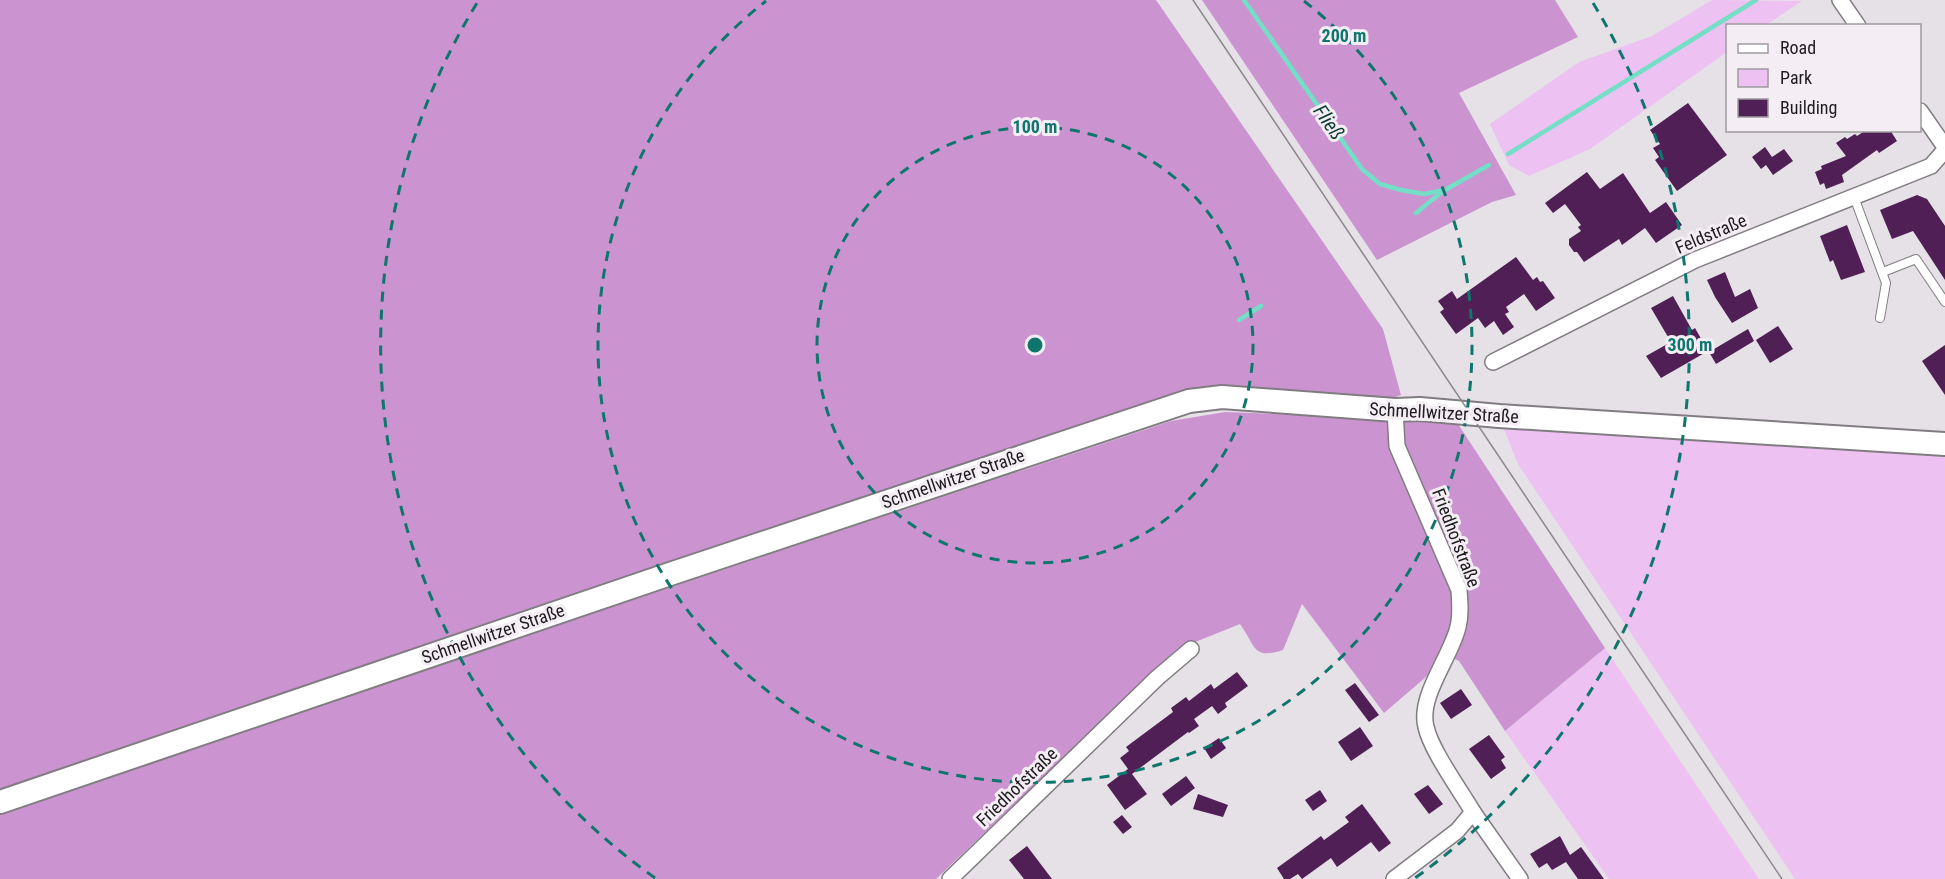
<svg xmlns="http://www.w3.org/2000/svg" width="1945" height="879" viewBox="0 0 1945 879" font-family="'Roboto Condensed',sans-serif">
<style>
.green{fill:#edc1f2}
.forest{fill:#cb94d1}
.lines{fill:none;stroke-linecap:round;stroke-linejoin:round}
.stream{stroke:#74dec6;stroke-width:4.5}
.building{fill:#4f1f55}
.lane-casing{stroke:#817c81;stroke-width:10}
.street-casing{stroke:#817c81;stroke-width:18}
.secondary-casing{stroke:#817c81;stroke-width:26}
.lane{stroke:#fff;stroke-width:8}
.street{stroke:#fff;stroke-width:15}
.secondary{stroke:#fff;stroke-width:22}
.tram{stroke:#8b878b;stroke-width:1.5}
.ring{fill:none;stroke:#0f766e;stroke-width:3;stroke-dasharray:10 8}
.labels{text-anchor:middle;stroke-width:6;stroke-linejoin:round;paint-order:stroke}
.street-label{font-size:18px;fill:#1d1b1d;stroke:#f4eef4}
.water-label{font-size:20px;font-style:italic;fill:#0b3d33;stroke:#f4eef4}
.centre{fill:#0f766e;stroke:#f4eef4;stroke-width:3}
.ring-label{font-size:18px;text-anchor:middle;font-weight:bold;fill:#0f766e;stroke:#f4eef4;stroke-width:6;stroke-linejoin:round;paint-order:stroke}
</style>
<rect width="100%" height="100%" fill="#e6e1e7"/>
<g class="green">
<path d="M1712 0 1802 1 1766 25 1728 26 1727 52 1590 149 1529 176 1509 165 1490 124 1579 62 1652 36Z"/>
<path d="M1503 427 1945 454V879H1795L1518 464Z"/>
<path d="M1605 648 1759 879H1609L1505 731Z"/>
</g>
<g class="forest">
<path d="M0 0H1156L1383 329 1401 395 1387 400 1155 403 0 789Z"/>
<path d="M1202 0H1555L1578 37 1459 93 1516 195 1492 202 1377 260Z"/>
<path d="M1225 412 1456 421 1605 648 1505 731 1459 661 1444 654 1426 677 1384 713 1302 604 1283 650C1252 660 1256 646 1240 624L1178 649 936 879H0V810L1171 421Z"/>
</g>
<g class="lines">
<g class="stream">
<path d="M1244 0 1362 169 1380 184 1401 190 1424 194 1445 190 1489 165"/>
<path d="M1508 154 1756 0"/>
<path d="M1416 213 1443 191"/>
<path d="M1239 320 1261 306"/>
</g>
</g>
<g class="building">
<path d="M1688 103 1727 155 1677 191 1655 160 1659 157 1653 148 1660 144 1650 130Z"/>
<path d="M1866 130H1890L1897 141 1879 153 1877 150 1842 175 1844 182 1826 189 1824 183 1820 185 1815 172 1822 169 1821 166 1846 156 1836 143 1845 137 1847 139 1855 134 1857 136Z"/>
<path d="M1765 147 1772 157 1784 149 1793 161 1773 175 1766 165 1761 169 1752 157Z"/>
<path d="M1587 172 1600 189 1623 173 1650 213 1666 202 1682 225 1656 243 1645 228 1622 245 1619 239 1584 262 1577 252H1574L1569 245V239L1581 231 1578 227 1581 225 1565 204 1553 213 1545 203Z"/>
<path d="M1917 195 1927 199 1945 226V280L1913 231 1892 239 1880 210Z"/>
<path d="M1847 225 1865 272 1841 280 1833 260 1830 262 1820 236Z"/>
<path d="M1516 257 1533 280 1537 277 1540 282 1543 281 1555 298 1536 311 1524 294 1506 307 1509 312 1505 314 1514 327 1503 335 1494 321 1485 328 1478 318 1456 334 1440 312 1444 309 1438 301 1452 291 1457 299Z"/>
<path d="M1725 272 1735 297 1750 289 1758 308 1732 323 1715 297 1707 280Z"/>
<path d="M1673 296 1692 330 1695 328 1708 351 1661 378 1646 356 1671 342 1651 308Z"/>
<path d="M1778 326 1793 349 1770 363 1756 340Z"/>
<path d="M1748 329 1754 341 1716 364 1709 352Z"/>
<path d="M1945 345V395L1922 361Z"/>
<path d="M1237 672 1248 686 1225 703 1227 707 1218 714 1212 706 1194 719 1199 726 1189 733 1188 732 1132 774 1147 794 1125 810 1107 785 1128 769 1131 773 1120 758 1129 751 1126 747 1173 712 1171 708 1186 697 1189 701 1211 684 1214 689Z"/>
<path d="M1355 683 1379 715 1369 722 1345 690Z"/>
<path d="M1461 689 1472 705 1451 719 1440 703Z"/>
<path d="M1360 727 1373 746 1351 761 1338 742Z"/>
<path d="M1489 735 1505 757 1501 760 1506 768 1491 779 1469 749Z"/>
<path d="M1219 738 1226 748 1211 759 1204 748Z"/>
<path d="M1186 776 1195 788 1171 806 1162 794Z"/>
<path d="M1428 785 1443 804 1429 814 1414 794Z"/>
<path d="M1320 790 1327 801 1313 811 1305 800Z"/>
<path d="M1198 794 1228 805 1223 817 1193 809Z"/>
<path d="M1362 804 1391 843 1379 852 1371 842 1337 867 1331 858 1302 879 1298 874 1290 879H1284L1277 868 1321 836 1324 840 1349 822 1345 817Z"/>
<path d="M1122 815 1132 827 1123 834 1113 822Z"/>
<path d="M1560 836 1570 855 1581 847 1604 879H1578L1566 862 1552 870 1547 863 1539 868 1530 854Z"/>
<path d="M1027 846 1052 879H1024L1009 860Z"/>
</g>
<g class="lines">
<defs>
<g id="lane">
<path d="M1854 197 1886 283 1880 318"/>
<path d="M1883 272 1916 259 1945 302"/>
</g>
<g id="street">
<path d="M1840 0 1858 26"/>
<path d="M1920 111 1945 147"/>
<path d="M1493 362 1695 260 1931 166 1945 150"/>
<path d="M1473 812 1520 879"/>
<path d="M950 879 1157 678 1191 649"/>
<path d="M1394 879 1457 831 1473 812C1460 790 1431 750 1426 727 1418 696 1451 657 1458 627 1461 615 1460 603 1459 590L1397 446 1395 410"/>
</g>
<path id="secondary" d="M0 802 670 574 1189 401 1222 397 1395 410 1420 409 1499 416 1945 444"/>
</defs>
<use href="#lane" class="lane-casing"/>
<use href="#street" class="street-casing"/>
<use href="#secondary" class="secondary-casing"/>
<use href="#lane" class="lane"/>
<use href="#street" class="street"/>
<use href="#secondary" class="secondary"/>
<path class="tram" d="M1193 0 1782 879"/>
</g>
<g class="ring">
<circle cx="1035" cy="345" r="218"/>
<path d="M1304 1A437 437 0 1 1 766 1"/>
<path d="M655 878A655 655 0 0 1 477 3M1593 3A655 655 0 0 1 1415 878"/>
</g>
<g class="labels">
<g class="street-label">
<text transform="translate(1711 234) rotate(-23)" y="6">Feldstraße</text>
<text transform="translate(1444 413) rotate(3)" y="6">Schmellwitzer Straße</text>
<text transform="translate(953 479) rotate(-19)" y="6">Schmellwitzer Straße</text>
<text transform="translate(1456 538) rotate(69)" y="6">Friedhofstraße</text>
<text transform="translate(493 634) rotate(-19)" y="6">Schmellwitzer Straße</text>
<text transform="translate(1017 787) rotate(-44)" y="6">Friedhofstraße</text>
</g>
<g class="water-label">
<text transform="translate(1329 122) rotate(55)" y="7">Fließ</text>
</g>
</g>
<circle cx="1035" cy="345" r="9" class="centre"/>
<g class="ring-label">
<text x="1344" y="42">200 m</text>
<text x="1035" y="133">100 m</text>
<text x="1690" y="351">300 m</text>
</g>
<rect x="1726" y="24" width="195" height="108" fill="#f4eef4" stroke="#9e9a9e" stroke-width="1.5"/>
<rect x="1738" y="44" width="30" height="9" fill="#ffffff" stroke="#9e9a9e" stroke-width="1.5"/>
<text x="1780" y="54" font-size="18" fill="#1d1b1d">Road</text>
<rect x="1738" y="69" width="30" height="18" fill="#edc1f2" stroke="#9e9a9e" stroke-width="1.5"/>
<text x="1780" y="84" font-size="18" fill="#1d1b1d">Park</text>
<rect x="1738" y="99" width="30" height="18" fill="#4f1f55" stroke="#9e9a9e" stroke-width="1.5"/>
<text x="1780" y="114" font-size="18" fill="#1d1b1d">Building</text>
</svg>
